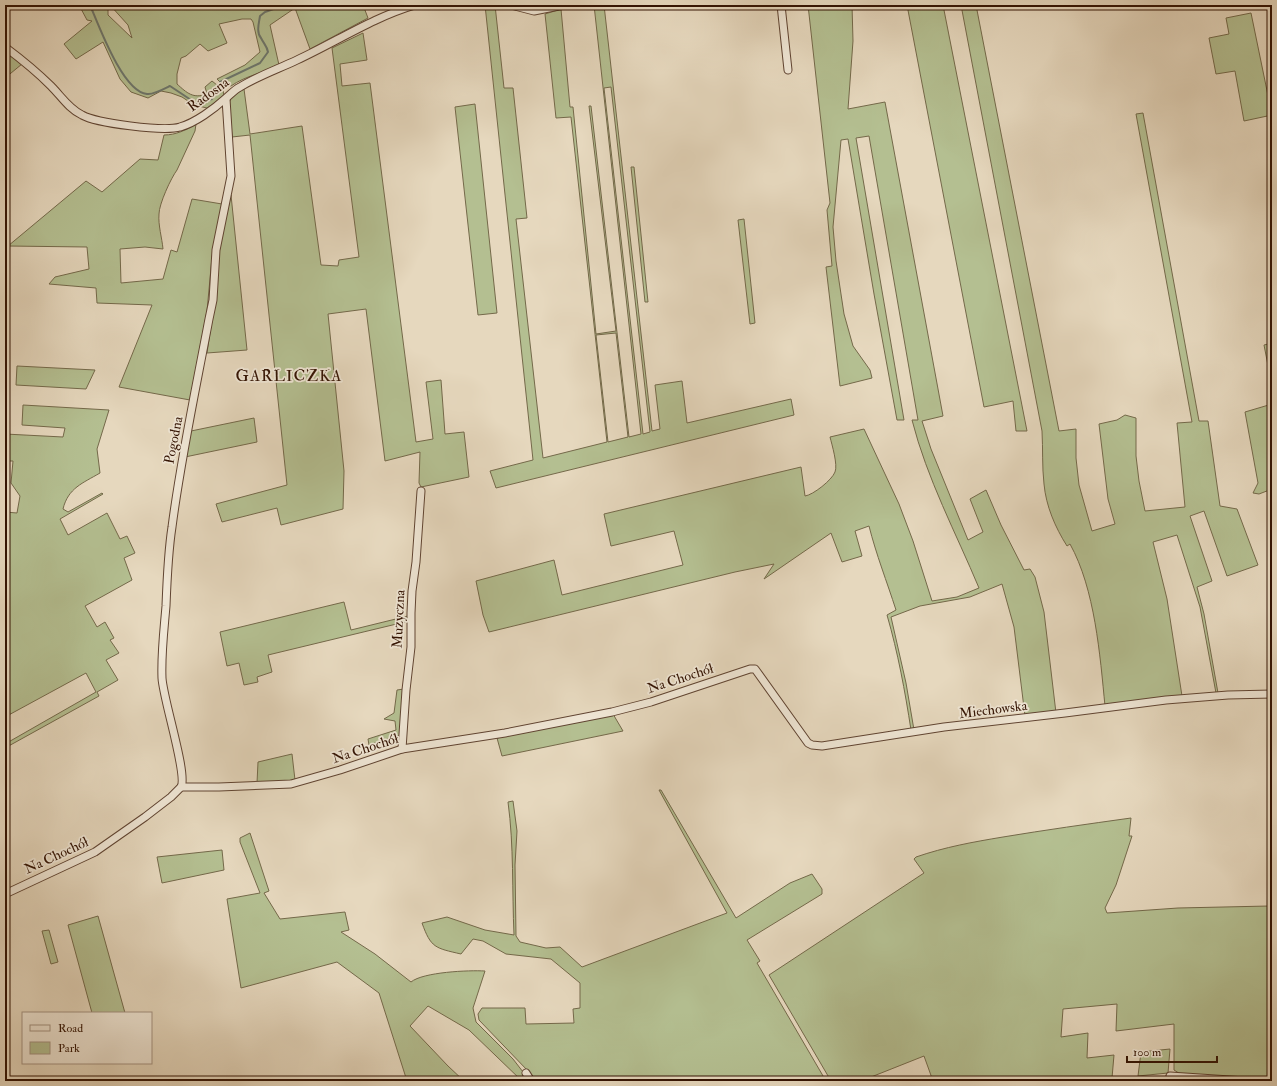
<svg xmlns="http://www.w3.org/2000/svg" width="1277" height="1086" viewBox="0 0 1277 1086" font-family="'IM FELL Double Pica',serif">
<style>
.green{fill:#b4bf91;stroke:#74694a;fill-rule:evenodd}
.lines{fill:none;stroke-linecap:round;stroke-linejoin:round}
.stream{stroke:#6e776d;stroke-width:2}
.minor-casing{stroke:#604432;stroke-width:9}
.minor{stroke:#efe6d5;stroke-width:7}
.labels{text-anchor:middle;stroke-width:3.5;stroke-linejoin:round;paint-order:stroke}
.street-label{font-size:14px;fill:#331303;stroke:#efe6d5}
.quarter-label{font-size:16px;letter-spacing:1px;fill:#331303;stroke:#efe6d5}
</style>
<rect width="100%" height="100%" fill="#e6d8be"/>
<filter id="stains"><feTurbulence type="fractalNoise" baseFrequency=".005" numOctaves="4"/><feColorMatrix values="0 0 0 0 .2 0 0 0 0 .09 0 0 0 0 .02 0 0 0 .5 -.17"/></filter>
<radialGradient id="worn" r=".72"><stop offset=".6" stop-color="#630" stop-opacity="0"/><stop offset="1" stop-color="#630" stop-opacity=".3"/></radialGradient>
<g class="green">
<path d="M79 5H108V15L132 38 128 25 110 5H363L368 18 310 49 295 8 270 25 279 65C263 73 245 76 231 86L222 84 217 79 245 65 260 52 253 22 251 19H242L219 24 227 43 208 51 200 44 186 56 181 58 177 74V84C187 93 193 99 207 94L205 87 212 81 223 90 224 96 207 108 194 105 182 97 171 93 161 91 148 98 131 92 120 79 103 42 76 59 64 44 92 21 87 20Z"/>
<path d="M485 5H495L504 88H513L527 218 516 219 543 458 607 442 571 117 556 118 545 14 561 9 570 107H573L596 334 616 331 589 106H591L629 437 641 434 594 5H604L652 431 660 429 655 385 682 381 687 423 791 399 794 415 496 488 490 471 533 460ZM611 87 650 432 643 434 604 88ZM616 333 628 437 608 442 596 335Z"/>
<path d="M808 5H852L853 41 848 109 885 102 943 416 922 421 931 449 968 540 983 532 970 499 986 490 1001 525 1024 570 1030 569 1035 577 1044 612 1056 713 1025 716 1014 627 1002 584 970 597 920 606 891 617 906 683 914 730H911C905 691 898 653 887 615L896 610C887 582 876 554 869 526L855 531 862 556 842 562 831 533 764 579 774 564 735 572 489 632 483 615 476 581 554 560 562 595 683 565 674 531 611 546 604 514 801 467 805 496C813 495 832 480 835 472 838 465 832 445 830 437L864 429 899 504 913 541 932 601 957 597 979 588C956 533 927 479 912 420H918L869 136 856 138 904 420H897L874 294 848 139 841 140 833 227 836 261 844 314 853 346 870 370 872 378 840 386 826 267 832 266 827 210 830 203Z"/>
<path d="M907 5H943L1027 431H1016L1013 401 984 407Z"/>
<path d="M961 5H976L1059 431 1076 429V458L1079 485 1092 531 1115 524 1108 499 1099 424 1117 420 1125 415 1136 418V456L1139 481 1145 511 1185 507 1177 423 1192 422 1136 114 1143 113 1199 421H1208L1220 506 1237 509 1258 565 1227 576 1204 511 1190 516 1212 581 1197 587 1204 614 1218 693H1216L1200 607 1177 535 1153 542 1167 599 1182 696 1105 706C1100 655 1095 589 1070 544L1067 546C1055 527 1046 506 1044 484 1042 467 1043 449 1042 431Z"/>
<path d="M1251 13 1272 115 1244 121 1235 71 1216 74 1209 38 1229 34 1226 18Z"/>
<path d="M363 33 367 60 340 64 342 86 370 83 416 442 433 439 426 382 441 380 445 434 464 432 469 477 421 487 419 483 420 452 385 461 366 309 328 314 344 471 343 509 281 525 277 508 222 522 216 504 287 485 250 135 232 137 229 103 232 96 244 89 250 134 302 126 321 265 338 266 339 260 359 257 332 48Z"/>
<path d="M5 51 22 64 5 78Z"/>
<path d="M475 104 497 313 478 315 455 107Z"/>
<path d="M196 124 195 131 177 170C171 178 159 204 159 214 158 225 162 238 163 249L145 247 120 249 121 283 163 279 171 250 177 252 192 199 222 204 212 257 207 311 190 400 119 387 152 305 97 303 96 288 49 284 55 277 89 269 87 247 8 246 86 181 102 192 140 159 158 160 164 135C176 135 186 130 196 124Z"/>
<path d="M631 167H634L648 302H645Z"/>
<path d="M231 195 247 350 207 353 212 319 219 250Z"/>
<path d="M744 219 755 323 750 324 738 220Z"/>
<path d="M1272 343V386L1264 345Z"/>
<path d="M17 366 95 370 86 389 16 385Z"/>
<path d="M1272 404V489L1259 494 1253 493 1258 483 1245 412Z"/>
<path d="M23 405 109 410 97 449 100 473C83 483 68 488 63 509L68 512 102 493 103 494 60 519 68 535 107 513 120 539 127 536 135 553 124 558 132 580 85 606 97 627 105 622 114 638 110 640 119 653 106 660 118 680 97 692 99 696 5 748V744L96 692 86 673 5 717V512L17 513 20 496 11 483 13 461H5V434L63 437 65 428 22 425Z"/>
<path d="M254 418 257 442 185 457 191 431Z"/>
<path d="M344 602 351 630 408 616 409 621 268 655 272 672 257 677 258 682 244 685 239 663 227 666 220 632Z"/>
<path d="M404 689 400 735 369 745 368 739 396 730 395 721 384 719 394 713 397 690Z"/>
<path d="M613 714 623 731 502 756 497 738Z"/>
<path d="M292 754 295 780 257 783 258 762Z"/>
<path d="M659 790H661L736 918 790 883 812 874 822 889V894L747 940 760 961 757 963 826 1081H535L528 1071 479 1020 478 1014 482 1008H525L526 1024 574 1023 573 1009 580 1008V983L551 959 506 954 483 941 473 939 461 954C435 948 431 948 422 923L447 917 485 930 514 935C512 891 514 846 508 802L513 801 517 831 515 865 516 936 520 942 546 948 560 947 582 967 727 913Z"/>
<path d="M1131 818 1129 836H1132L1116 885 1105 908 1107 913 1178 908 1269 906 1270 924H1272V1081L1182 1075 1174 1070V1024L1116 1031 1117 1004 1063 1009 1061 1037 1088 1033 1087 1058 1114 1055 1112 1078 1104 1081H933L924 1056 861 1081H831L769 975 924 873 914 859 916 857C945 847 973 842 1003 837 1045 830 1088 824 1131 818Z"/>
<path d="M250 833 269 891 264 893 280 919 345 912 349 930 341 932 375 954 411 982C423 972 469 970 485 971L473 1008 476 1022 513 1059 530 1081H522L469 1030 428 1006 410 1026 448 1066 464 1081H407L379 993 337 962 241 988 227 899 260 893 240 842V838Z"/>
<path d="M222 850 224 870 162 883 157 857Z"/>
<path d="M98 916 125 1013H92L68 925Z"/>
<path d="M49 930 58 962 51 964 42 931Z"/>
<path d="M1170 1049 1168 1073 1138 1076 1141 1052Z"/>
</g>
<g class="lines">
<g class="stream">
<path d="M90 5C99 26 123 92 147 94 153 95 164 89 170 86L197 104 212 99 217 86"/>
<path d="M220 82 260 63 268 52C267 46 264 44 261 38 256 32 259 23 260 16L265 12 285 5"/>
</g>
<defs>
<g id="minor">
<path d="M511 5 534 11 564 5"/>
<path d="M781 5 788 70"/>
<path d="M5 47C21 59 37 72 51 86 61 96 69 109 82 115 96 123 164 132 180 127 195 123 214 109 226 98 230 95 234 90 240 87 258 76 278 69 297 60 336 42 374 17 415 5"/>
<path d="M402 749 406 690 411 647V613L412 591 416 562 421 491"/>
<path d="M181 787C188 775 163 699 162 678 161 654 164 630 166 606 167 579 168 553 172 527 181 457 196 388 209 319L213 300 216 250 231 176 226 99"/>
<path d="M5 894 95 852 145 817 171 797 181 787H219L291 784 340 770 402 749 505 733 612 712 651 702 750 669H755L808 743 812 745 822 746 944 727 1065 713 1166 700 1228 695 1272 694"/>
<path d="M526 1073 531 1081"/>
<path d="M1169 1081 1170 1076 1245 1081"/>
</g>
</defs>
<use href="#minor" class="minor-casing"/>
<use href="#minor" class="minor"/>
</g>
<g class="labels">
<g class="street-label">
<text transform="translate(208 94) rotate(-36)" y="5">Radosna</text>
<text transform="translate(173 440) rotate(-79)" y="5">Pogodna</text>
<text transform="translate(398 619) rotate(-87)" y="5">Muzyczna</text>
<text transform="translate(680 678) rotate(-18)" y="5">Na Chochół</text>
<text transform="translate(993 709) rotate(-7)" y="5">Miechowska</text>
<text transform="translate(365 748) rotate(-18)" y="5">Na Chochół</text>
<text transform="translate(56 855) rotate(-25)" y="5">Na Chochół</text>
</g>
<g class="quarter-label">
<text x="289" y="381">GARLICZKA</text>
</g>
</g>
<rect width="1277" height="1086" fill="none" stroke="#e6d8be" stroke-width="20"/>
<rect x="6" y="6" width="1265" height="1074" fill="none" stroke="#331303" stroke-width="2"/>
<rect x="10" y="10" width="1257" height="1066" fill="none" stroke="#331303"/>
<rect x="22" y="1012" width="130" height="52" fill="#efe6d5" stroke="#a49281"/>
<rect x="30" y="1025" width="20" height="6" fill="#efe6d5" stroke="#a49281"/>
<text x="58" y="1032" font-size="12" fill="#331303">Road</text>
<rect x="30" y="1042" width="20" height="12" fill="#b4bf91" stroke="#a49281"/>
<text x="58" y="1052" font-size="12" fill="#331303">Park</text>
<path d="M1127 1056v6h90v-6" fill="none" stroke="#331303" stroke-width="2"/>
<text x="1133" y="1056" font-size="12" fill="#331303" stroke="#efe6d5" stroke-width="3" paint-order="stroke">100 m</text>
<rect width="100%" height="100%" filter="url(#stains)"/>
<rect width="100%" height="100%" fill="url(#worn)"/>
</svg>
